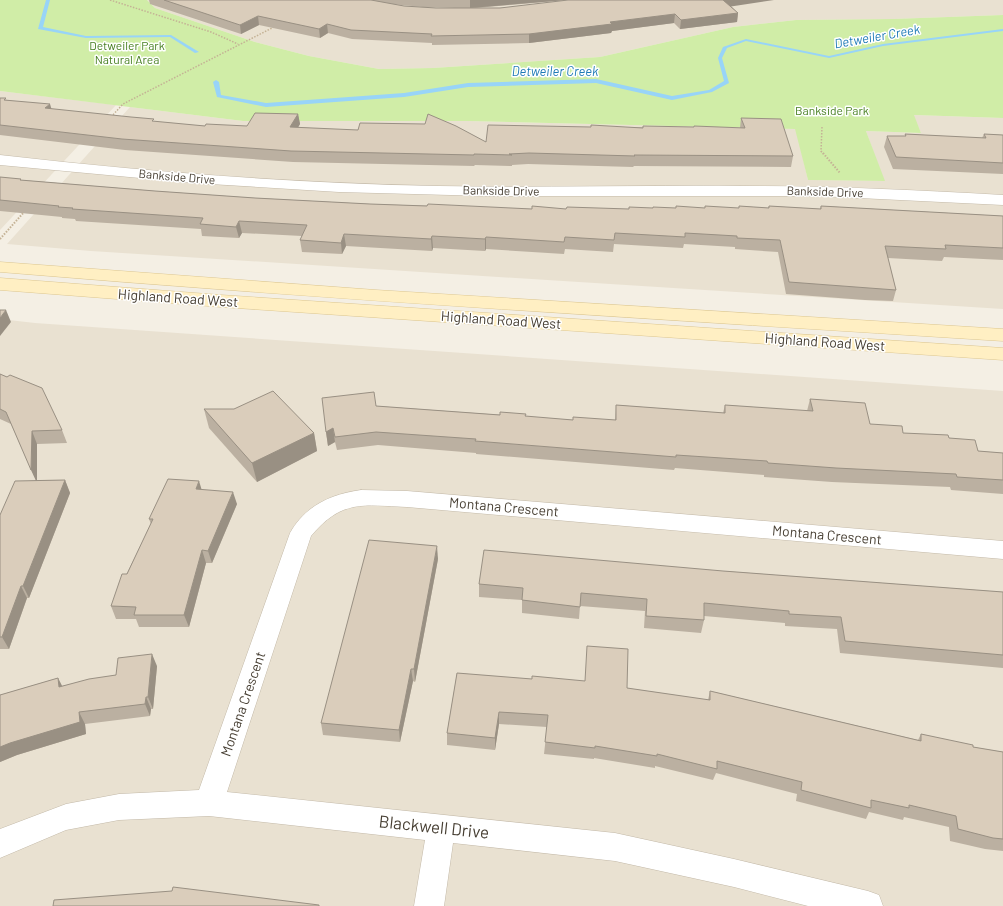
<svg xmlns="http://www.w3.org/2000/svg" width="1003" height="906" viewBox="0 0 1003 906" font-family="Barlow,sans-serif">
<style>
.residential{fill:#e9e1d1}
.green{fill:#d0eda7}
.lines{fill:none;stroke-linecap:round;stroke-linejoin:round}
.stream{fill:#98d4f8;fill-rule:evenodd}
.street-casing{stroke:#c3b9a8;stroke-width:1}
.secondary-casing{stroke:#dcc690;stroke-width:1}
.path-far1{stroke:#c4b295;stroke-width:1.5;stroke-dasharray:1.5 1.5;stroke-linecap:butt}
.path{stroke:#c4b295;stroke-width:2;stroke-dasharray:1.5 1.5;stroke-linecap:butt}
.street{fill:#fff;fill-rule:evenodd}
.secondary{fill:#ffefc3;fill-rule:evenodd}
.wall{fill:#bbb0a1;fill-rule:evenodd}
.shaded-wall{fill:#999083}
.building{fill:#dacdbb;stroke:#999083}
.labels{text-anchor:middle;stroke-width:3;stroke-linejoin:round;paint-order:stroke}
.far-park-label{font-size:12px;fill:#467f20;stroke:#fff}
.far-street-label{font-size:12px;fill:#473f33;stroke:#fff}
.far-water-label{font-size:13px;font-style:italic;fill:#1f7ab6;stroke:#fff}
.street-label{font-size:14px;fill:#473f33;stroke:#fff}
.near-street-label{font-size:17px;fill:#473f33;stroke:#fff}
</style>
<rect width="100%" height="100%" fill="#f4efe4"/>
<g class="residential">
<path d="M147 0H1003V15L893 19 796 20 733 27 600 57 433 68 379 69 309 56 255 42 155 8Z"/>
<path d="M0 91 116 105 0 230Z"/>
<path d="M130 107 243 121H467L796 129 808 180 884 181 866 131 921 133 913 115 1003 118V309L91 251 7 244Z"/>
<path d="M0 319 35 323 1003 391V906H0Z"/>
</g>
<path class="green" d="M0 0H147L155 8 255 42 309 56 379 69 433 68 600 57 733 27 796 20 893 19 1003 15V118L914 115 921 133 866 131 885 181 808 180 795 129 467 121H243L0 91Z"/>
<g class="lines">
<g class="stream">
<path d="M46 0H50L43 27 86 36 171 35 199 52 195 53 170 37 86 38 38 29Z"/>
<path d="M1003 29V31L883 46 829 58 746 41 727 48 722 58 729 83 712 92 672 100 596 83 468 87 404 97 266 107 217 97 213 82 216 80 219 82 221 95 266 103 404 93 468 83 596 79 672 96 709 90 724 81 718 58 723 47 746 39 829 56 883 44Z"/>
</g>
<defs>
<g id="street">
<path d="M0 155C146 172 291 183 438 186 539 188 640 185 741 186 828 186 916 190 1003 195V205L818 196H488L339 192 194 183 0 165Z"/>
<path d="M361 490 407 491 1003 541V559L407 507C363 505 342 499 311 536L227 792 615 833 734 859 868 891 879 895 883 906H808L734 887 615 861 453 843 444 906H414L425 840 209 816 119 820 66 830 0 858V829L66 804 119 794 199 790 290 533C305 506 331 494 361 490Z"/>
</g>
<g id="secondary">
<path d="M0 262 376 290 1003 329V341C669 320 334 300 0 272Z"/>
<path d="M0 278 221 295 1003 348V360L221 307 0 290Z"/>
</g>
</defs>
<use href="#street" class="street-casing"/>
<use href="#secondary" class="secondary-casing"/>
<g class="path-far1">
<path d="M110 0 211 32 238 44"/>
<path d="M111 117 123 104 276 26"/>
<path d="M822 127 821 151 823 154"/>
</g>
<g class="path">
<path d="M823 153 840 173"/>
<path d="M0 239 25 211"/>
</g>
<use href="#street" class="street"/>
<use href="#secondary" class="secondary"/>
</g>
<g class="wall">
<path d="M149 0H567L476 8 731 6 738 13 737 22 680 29 674 23 612 31 611 33 529 43 432 45V43L352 39 328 33 320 38 259 25 241 34 150 4ZM391 4 423 7 455 8H436L404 6Z"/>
<path d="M0 98 7 100 51 109 155 122 205 126H247L298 114 300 124 298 127 486 142 591 127 740 128 741 118 793 156 791 167 634 166 633 167 528 164 512 165V166L475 165 474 166 293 162 125 150 0 135Z"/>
<path d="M905 134 982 138 984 134 1003 135V174L893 169 884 147 887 136H905Z"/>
<path d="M0 177 21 180 155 191 255 198 370 204 532 209H629L705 208H739V206L768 208 769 206 820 209 821 206 1003 216V260L944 257 942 261 888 258 896 290 893 301 865 300 786 294 778 252 735 249V247L684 244 683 248 614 244 613 252 565 249 564 254 486 249 485 251 433 248 432 251 346 246 342 254 302 252 300 240 302 236 242 233 239 238 202 236 201 229 76 221 75 219 62 218V217L0 211Z"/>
<path d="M0 374 7 377 62 430 67 443 37 444V480H65L70 493 29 598H27L9 649H0V515L36 480 11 424 0 419Z"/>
<path d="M810 399 870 424 903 433 949 438 978 451 1003 453V494L951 490 950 487 832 482 764 477V475L675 468 674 470 476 454V453L378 445 337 450 335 442 328 446 326 432 376 406 573 420H615L616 405 723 413 725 405 807 411Z"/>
<path d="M204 409H234L314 433 317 451 257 482 209 428Z"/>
<path d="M201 489 237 504 212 563H206L189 627H139L136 619H116L111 606 151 524 149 519Z"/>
<path d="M438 559 415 682 413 681 400 742 323 735 321 723Z"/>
<path d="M723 571 1003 592V668L840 653 837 629 785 626V623L704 616V620L701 633 644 628 645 611 580 606 579 619 522 613V600L479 597V584Z"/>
<path d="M157 666 153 709H151L150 716 85 724 86 734 17 755 0 762V695L58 678 62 686 116 675Z"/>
<path d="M457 673 627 688 708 700 710 691 918 740 921 734 973 747 1003 752V851L985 849 950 841 949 827 904 817 903 820 869 812 866 819 796 801 797 794 716 773 713 780 655 766V768L594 758V759L544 754 547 727 499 724 495 750 447 745V733Z"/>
</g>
<g class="shaded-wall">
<path d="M470 0H567L470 8Z"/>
<path d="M722 0H774L721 8Z"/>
<path d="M738 13 737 22 680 29 681 20Z"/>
<path d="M675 14 674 23 612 31 611 33 529 43V34L610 22Z"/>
<path d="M258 16 259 25 241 34 240 25Z"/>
<path d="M327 24 328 33 320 38 319 29Z"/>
<path d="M50 104 53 114 45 108Z"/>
<path d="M298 114 300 124 292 138 290 127Z"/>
<path d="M239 221 242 233 239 238 236 227Z"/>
<path d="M344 234 346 246 342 254 341 243Z"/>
<path d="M432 236 433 248 432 251 431 239Z"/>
<path d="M486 237V249L485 251V239Z"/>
<path d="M6 310 11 322 0 336V318Z"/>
<path d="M333 428 335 442 328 446 326 432Z"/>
<path d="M32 431 37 444V483L31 470Z"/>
<path d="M314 433 317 451 257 482 252 463Z"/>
<path d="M65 480 70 493 29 598 23 586Z"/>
<path d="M199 481 203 494 196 489Z"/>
<path d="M233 492 237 504 212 563 208 551Z"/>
<path d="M437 546 438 559 415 682 414 669Z"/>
<path d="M202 550 206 563 189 627 184 615Z"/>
<path d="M21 586 27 598 9 649 2 637Z"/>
<path d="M152 654 157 666 153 709 148 697Z"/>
<path d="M411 669 413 681 400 742 399 730Z"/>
<path d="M58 678 64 690 59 687Z"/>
<path d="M146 697 151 709 150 716 145 704Z"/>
<path d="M79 712 85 724 86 734 17 755 0 762V747Z"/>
<path d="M499 712V724L495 750V738Z"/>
</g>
<g class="building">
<path d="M164 0H371L404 6 436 8H500L568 0H723L738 13 681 20 675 14 610 22 612 24 529 34 431 36 432 34 351 30 327 24 319 29 258 16 240 25Z"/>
<path d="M0 98H6L4 100 50 104 45 108 131 117 154 119 152 121 205 126 206 124 247 126 255 113 298 114 290 127 358 130 360 123 425 124 428 114 456 126 486 142 488 125 591 127V125L643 128V126L694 127V126L745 128 741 118 781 119 793 156 634 155 635 156 529 153 509 154 512 155 474 154V155L291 151 122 139 0 125Z"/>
<path d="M905 134 986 138 984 134 1003 135V163L896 157 887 136H906Z"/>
<path d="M0 177 21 179 20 180 155 191 255 198 370 204 427 206 428 204 532 209V206L566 209 567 207 629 209V207L653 208V207L676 208V206L705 208V206L739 208V206L769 208V206L821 209V206L1003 216V248L945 245 946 249 885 246 896 290 869 288 789 282 780 240 737 238V236L685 233V237L615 233 614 240 565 237 564 242 486 237 485 239 432 236 431 239 344 234 341 243 300 240 307 225 239 221 236 227 200 224 203 218 72 209 73 208 58 207 59 206 0 200Z"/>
<path d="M0 310H6L0 318Z"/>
<path d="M0 374 7 377 10 375 42 388 62 430 32 431 31 470 6 412 0 409Z"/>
<path d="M273 391 314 433 252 463 204 409H234Z"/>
<path d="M374 392 376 406 500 415V412L526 414 525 416 573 420V417L616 420V405L725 413V405L813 411 810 399 865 403 870 424 902 426 903 433 948 435 949 438 975 440 978 451 1003 453V480L957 477 956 474 836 468 768 463 767 461 676 455V457L475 441 476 439 376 432 335 437 333 428 326 432 322 398Z"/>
<path d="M168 479 199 481 196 489 233 492 208 551 202 550 184 615H134L136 607 111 606 122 574H127L153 519H149Z"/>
<path d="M65 480 23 586H21L2 637H0V515L15 481Z"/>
<path d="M369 540 437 546 414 669H411L399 730 321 723Z"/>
<path d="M484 550 723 571 1003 592V655L845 641 841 617 789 614V611L704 603V620L646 616 647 599 581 593 580 607 522 600 523 588 479 584Z"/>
<path d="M587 646 628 649 627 688 710 700V691L921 741V734L973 745V747L1003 752V839L993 838 958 829 956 816 909 805V808L871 800V808L801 790 802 782 717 761V769L657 754V756L595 746V748L545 742 548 715 499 712 495 738 447 733 457 673 532 679V676L585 681Z"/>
<path d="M152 654 148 697H146L145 704 79 712 80 722 10 743 0 747V695L58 678 59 687 89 679 116 675 118 658Z"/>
<path d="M173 887 319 905V906H53L54 900 172 891Z"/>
</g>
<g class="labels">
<g class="far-park-label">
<text x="127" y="50">Detweiler Park<tspan x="127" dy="14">Natural Area</tspan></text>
<text x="832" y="115">Bankside Park</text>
</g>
<g class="far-street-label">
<text transform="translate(177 177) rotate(5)" y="4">Bankside Drive</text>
<text transform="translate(501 191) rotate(1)" y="4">Bankside Drive</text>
<text transform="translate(825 192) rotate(2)" y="4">Bankside Drive</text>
</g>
<g class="far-water-label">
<text transform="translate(877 36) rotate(-10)" y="5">Detweiler Creek</text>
<text x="555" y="76">Detweiler Creek</text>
</g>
<g class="street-label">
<text transform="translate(178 298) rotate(4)" y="5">Highland Road West</text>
<text transform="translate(501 320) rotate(4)" y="5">Highland Road West</text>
<text transform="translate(825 342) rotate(4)" y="5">Highland Road West</text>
<text transform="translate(504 507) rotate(5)" y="5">Montana Crescent</text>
<text transform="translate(827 535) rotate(5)" y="5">Montana Crescent</text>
<text transform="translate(243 704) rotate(-71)" y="5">Montana Crescent</text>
</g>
<g class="near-street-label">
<text transform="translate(434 827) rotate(6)" y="6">Blackwell Drive</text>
</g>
</g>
</svg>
